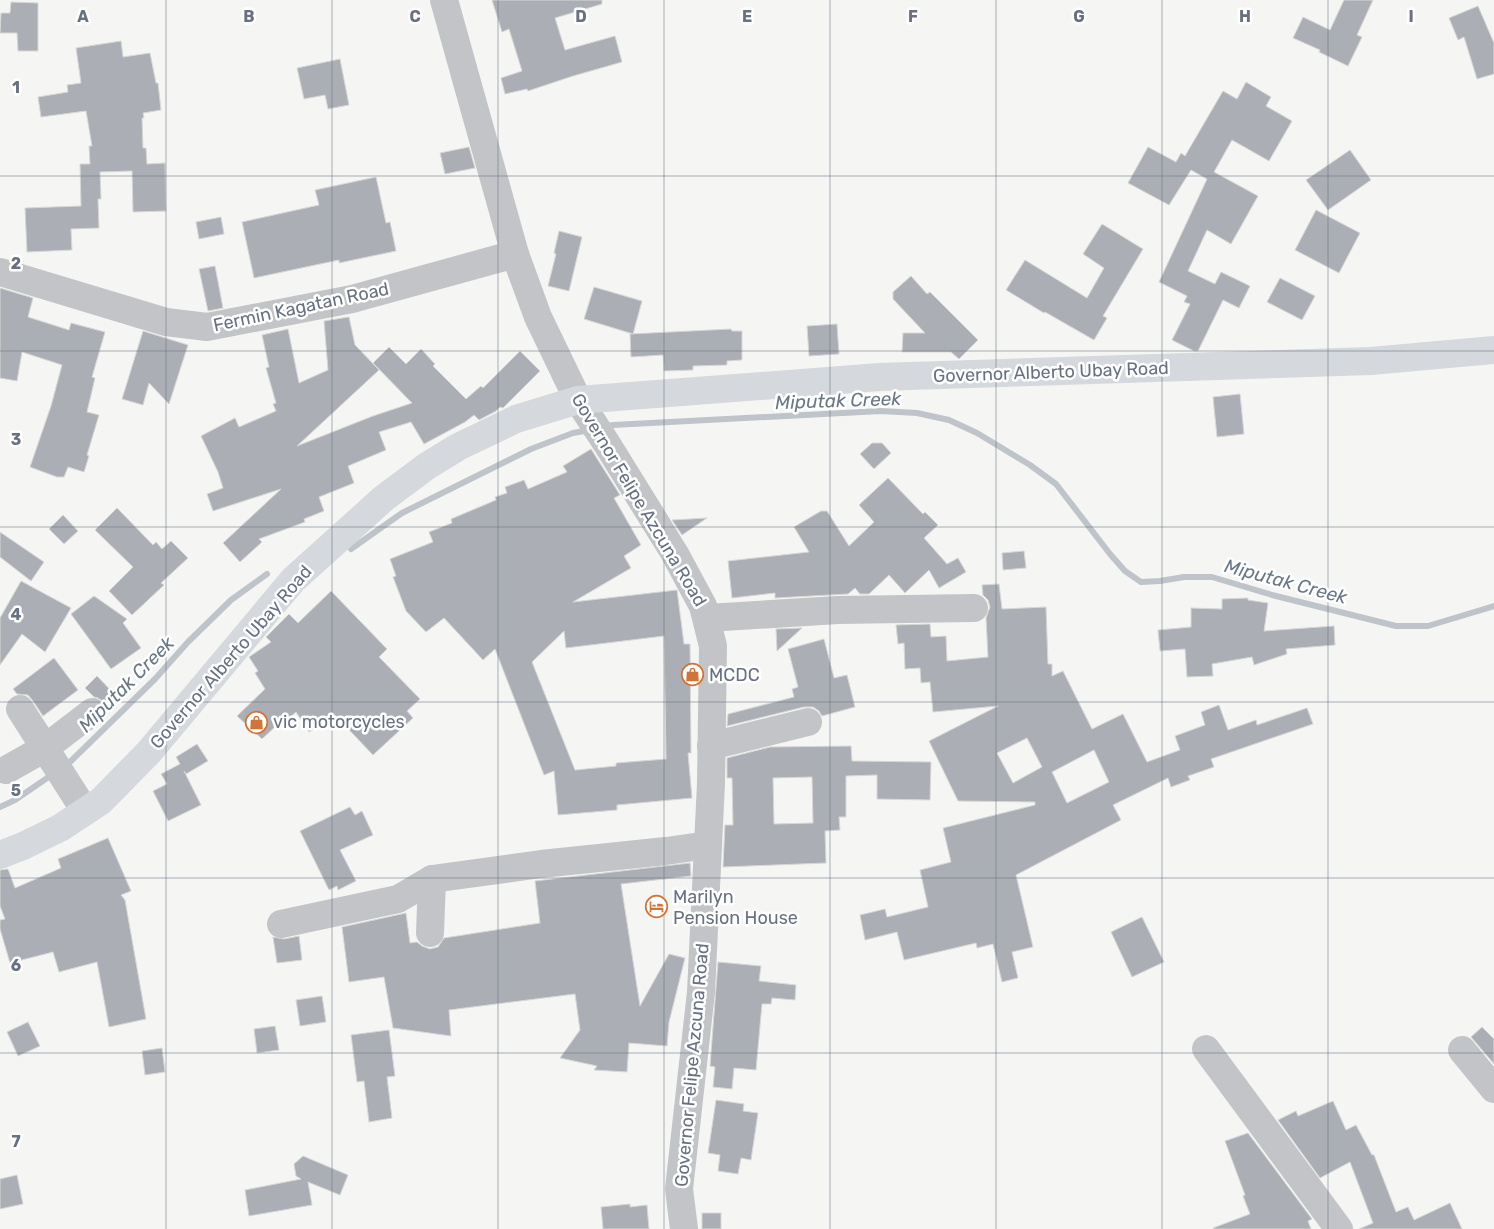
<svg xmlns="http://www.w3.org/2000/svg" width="1494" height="1229" viewBox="0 0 1494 1229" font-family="Rubik,sans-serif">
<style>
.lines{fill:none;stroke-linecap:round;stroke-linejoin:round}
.stream{stroke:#bec4ca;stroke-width:6}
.building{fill:#abafb5;stroke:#d7d7d5;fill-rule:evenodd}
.minor{stroke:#c2c4c7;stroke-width:28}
.major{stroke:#d5d8dc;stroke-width:28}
.grid{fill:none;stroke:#687180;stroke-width:1;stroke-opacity:0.55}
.labels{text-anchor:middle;stroke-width:5;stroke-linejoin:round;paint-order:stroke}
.street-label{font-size:18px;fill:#687180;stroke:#fff}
.poi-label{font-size:18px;fill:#687180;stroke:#fff;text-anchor:start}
.water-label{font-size:19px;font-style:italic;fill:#697884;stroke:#fff}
.grid-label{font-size:16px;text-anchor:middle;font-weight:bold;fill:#687180;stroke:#fff;stroke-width:5;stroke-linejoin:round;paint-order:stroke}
</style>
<rect width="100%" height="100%" fill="#f5f6f3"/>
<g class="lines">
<g class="stream">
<path d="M605 427 613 425 881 411 917 413 949 420 977 433 1030 465 1056 484 1110 554 1125 571 1141 582 1160 581 1184 577H1212L1272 595 1396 626H1428L1494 606"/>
<path d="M351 549 402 513 531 449 573 433 590 430"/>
<path d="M63 767 71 761 155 679 188 642 231 600 267 574"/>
<path d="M0 807 15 800 53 774"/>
</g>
</g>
<g class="building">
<path d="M492 0H602V4L555 18 565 50 615 36 622 62 573 76 528 91 527 89 505 94 501 78 522 71 509 29 502 32Z"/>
<path d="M1344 0H1373L1357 35 1362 37 1348 66 1319 52 1320 50 1293 38 1303 17 1330 30Z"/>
<path d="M11 2 38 3V51H18L17 33H0L1 13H10Z"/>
<path d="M1478 6 1494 43V74L1477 79 1464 37 1458 40 1449 18Z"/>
<path d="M121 41 123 57 150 53 156 83H158L161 110 143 113 144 118H142L143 148H146L147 164 165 163 166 211 133 212 132 171 100 172 101 199H98L99 228 71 229 72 250 27 252 25 208 81 206 80 164H90L89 146H92L86 111 41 117 38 97 68 92 67 85 81 83 76 48Z"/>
<path d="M340 59 349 105 328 109 325 95 304 99 297 68Z"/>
<path d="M1246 82 1271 97 1266 106 1292 121 1269 161 1232 140 1214 172 1258 196 1231 244 1207 230 1188 271 1215 284 1221 272 1250 286 1239 308 1223 300 1198 351H1194L1172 340 1190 304 1184 302 1187 296 1159 282 1207 179 1191 170 1169 205 1128 183 1148 147 1176 162 1181 153 1185 156 1223 91 1237 99Z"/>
<path d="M469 147 475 168 445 174 440 153Z"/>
<path d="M1350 150 1371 180 1328 210 1306 180Z"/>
<path d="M376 177 386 223 390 222 396 251 339 263V260L254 278 242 222 319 205 315 190Z"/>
<path d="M1316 210 1360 233 1339 273 1295 250Z"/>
<path d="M221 217 224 234 199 239 196 222Z"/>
<path d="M1102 224 1143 249 1103 316 1107 318 1094 340 1045 312 1044 313 1006 290 1025 260 1087 298 1104 268 1083 254Z"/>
<path d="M559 231 582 237 569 291 548 286 556 254 554 253Z"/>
<path d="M215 266 223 308 208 311 199 269Z"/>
<path d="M911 276 927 294 930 292 978 340 959 359 951 352H902L903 333H925L893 299V292Z"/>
<path d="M1280 278 1315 296 1302 320 1267 302Z"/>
<path d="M594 287 642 301 633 334 584 319Z"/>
<path d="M0 288 33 298 28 317 69 330 71 323 105 332 92 377 95 378 87 412 99 415 87 455 89 456 84 472 68 467 64 477H57L30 467 51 406 62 365 22 352 17 381 0 378Z"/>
<path d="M349 317 355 345 379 370 297 446 373 416 412 403 373 363 389 347 406 364 421 349 435 364 433 366 466 399 481 386 483 388 520 351 540 371 503 408 500 407 496 411 479 420 474 415 465 422 424 444 411 422 379 432 386 450 348 466 354 483 319 497 324 511 304 519 305 522 259 539 262 542 240 562 223 543 281 489 213 511 207 494 223 488 218 472 201 436 235 418 239 427 276 411 273 404 276 403 266 368 269 367 262 335 288 329 299 383 328 370 324 321Z"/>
<path d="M837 324 839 354 809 356 807 326Z"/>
<path d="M731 329 732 331H742V360L727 361V365L693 366V370L664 371 663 355 631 357 630 334Z"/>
<path d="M143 331 188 345 169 404 149 383 143 405 122 399Z"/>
<path d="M1240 394 1244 434 1217 437 1213 397Z"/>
<path d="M872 443H882L891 453 874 469 860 454Z"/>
<path d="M591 449 620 495 614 498 641 545 624 556 631 568 573 602 677 590 684 644H690L691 753H688L692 798 617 805V810L558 815 554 771 544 775 495 649 483 660 444 618 426 632 406 611 393 577 396 576 390 559 433 542 429 532 452 523 451 519 496 500 495 497 507 493 505 487 524 480 528 489 567 472 563 466ZM564 631 566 648 664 636 666 759 616 763V766L575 770 532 662Z"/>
<path d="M888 478 923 514 925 512 938 525 924 538 947 564 958 558 966 572 939 588 929 570 905 593 889 575 869 594H860L855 588 848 594 775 598V593L732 598 728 561 809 552 794 527 821 511H827L849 546 874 522 859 505Z"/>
<path d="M117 508 153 545 156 542 162 549 171 541 188 558 161 583 164 585 132 615 109 591 133 567 95 530Z"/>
<path d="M63 515 78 531 64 544 49 529Z"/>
<path d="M707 518 682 535 672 520Z"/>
<path d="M0 532 44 562 31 581 0 557Z"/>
<path d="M1024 551 1026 568 1003 570 1002 553Z"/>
<path d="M21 581 71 608 45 652 22 634 0 665V618Z"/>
<path d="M999 584 1002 609 1046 607 1048 664H1052V676L1063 671 1092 729 1123 714 1147 762 1180 750 1175 736 1205 725 1201 712 1219 705 1228 730 1256 720 1257 725 1307 708 1313 724 1211 759 1214 767 1188 776 1190 780 1171 787 1168 778 1113 805 1121 820 1016 875 1033 947 1012 952 1018 978 1002 982 993 944 977 948 976 943 904 960 897 932 865 940 860 915 885 909 887 917 928 907 920 870 951 862 943 828 1035 805V802L958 801 929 741 998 706 933 712 930 682 921 683 920 668 905 669 904 643 898 644 896 625 930 624 931 637 946 636 947 661 988 657 986 618 990 607 988 600 983 595 982 585ZM1027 738 1042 767 1013 783 997 753ZM1094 750 1109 782 1067 803 1052 772Z"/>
<path d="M331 591 387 649 379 657 420 699 407 711 413 718 373 755 335 715 309 732 296 712 279 727 277 725 262 739 237 716 265 689 255 673 258 671 249 657 271 642 266 637 289 614 298 623Z"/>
<path d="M94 596 127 619 123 623 141 648 111 669 71 614Z"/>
<path d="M1248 598V600L1268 603 1264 631 1334 626 1335 645 1286 649 1287 654 1254 665 1252 657 1212 664 1213 676 1187 677 1185 649 1160 651 1158 630 1191 627V608L1222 609V599Z"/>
<path d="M802 628 777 651 776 629Z"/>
<path d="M824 639 834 678 847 675 855 707 822 716 819 711 813 707H804L727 726 728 714 794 697 792 689 798 687 788 649Z"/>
<path d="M54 658 78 690 43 716 33 701 28 695 17 694 13 689Z"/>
<path d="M97 676 117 697 106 707 104 702 98 698 94 697 85 688Z"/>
<path d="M197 744 208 761 186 774 184 771 201 805 168 821 153 791 167 784 161 774 180 764 176 757Z"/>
<path d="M851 746 852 761 931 762 930 800 877 799V775L846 776V817H839L840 830 825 831 826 863 723 867 725 825H733L732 778H727V758L770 747ZM812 777 813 823 774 824 773 778Z"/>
<path d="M350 807 355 815 362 811 373 835 340 850 356 881 338 890 337 886 329 890 300 831Z"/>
<path d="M108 838 131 891 121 895 125 900 146 1019 109 1027 97 962 59 972 53 952 10 963 0 929V920L5 919 0 906V870L8 869 15 888 61 868 58 859Z"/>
<path d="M690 863 691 876 621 884 640 1006 669 954 685 958 669 1022 667 1046 629 1043 627 1072 594 1070 597 1066 560 1058 580 1030 575 994 449 1010 451 1036 393 1028 384 977 349 982 342 927 406 913 410 943 417 942 422 946 430 949 438 947 444 938 540 923 535 881Z"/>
<path d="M1142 917 1164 962 1132 977 1111 932Z"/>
<path d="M299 936 302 960 277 963 273 937 284 939Z"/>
<path d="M718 962 761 966 759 981 796 985 795 1000 772 998 771 1004H762L756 1070 734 1068 732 1089 713 1087 715 1067 710 1066Z"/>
<path d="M322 996 326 1022 300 1026 296 1000Z"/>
<path d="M28 1022 40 1046 18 1056 7 1032Z"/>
<path d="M275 1026 279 1050 257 1053 254 1029Z"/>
<path d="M1482 1027 1494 1039V1064L1471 1037Z"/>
<path d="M389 1030 395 1076 387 1077 392 1118 369 1122 364 1081 357 1082 351 1035Z"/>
<path d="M162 1048 165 1072 145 1075 142 1051Z"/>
<path d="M716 1100 744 1104 743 1111 758 1113 751 1160 741 1158 738 1174 718 1171 720 1155 708 1153Z"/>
<path d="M1333 1101 1346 1130 1356 1125 1372 1155H1374L1396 1212 1408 1207 1414 1220 1450 1203 1462 1229H1359L1373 1223 1350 1162 1320 1178 1278 1120 1296 1111 1298 1116Z"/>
<path d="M1248 1133 1312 1219 1308 1221 1311 1229H1214L1213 1228 1250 1214 1243 1196 1245 1195 1225 1141Z"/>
<path d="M303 1156 348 1175 340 1195 308 1182 312 1205 249 1216 245 1190 301 1179 296 1176 294 1164Z"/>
<path d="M17 1175 23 1204 0 1209V1179Z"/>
<path d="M630 1204V1207L647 1205 649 1229H603L601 1207Z"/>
<rect x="702" y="1213" width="19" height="16"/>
</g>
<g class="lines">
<g class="minor">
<path d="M444 0 515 254 538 317 578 400 607 444 675 554 703 606 713 646 711 783 701 992 679 1189 684 1229"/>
<path d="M0 272 166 322 207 327 352 299 515 254"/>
<path d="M707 618 838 610 974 608"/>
<path d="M20 709 85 811"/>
<path d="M711 746 808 722"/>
<path d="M6 770 45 748 92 712"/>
<path d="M281 924 398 899 432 879 541 864 666 851 708 845"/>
<path d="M430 933 432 879"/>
<path d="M1206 1049 1339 1229"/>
<path d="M1462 1050 1494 1089"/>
</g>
<path class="major" d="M0 855 23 846 60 828 101 801 149 752 293 580 384 498 427 466 458 447 516 419 578 400 879 377 1371 361 1494 350"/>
</g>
<path class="grid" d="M166 0V1229M332 0V1229M498 0V1229M664 0V1229M830 0V1229M996 0V1229M1162 0V1229M1328 0V1229M0 176H1494M0 351H1494M0 527H1494M0 702H1494M0 878H1494M0 1053H1494"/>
<defs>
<symbol id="shop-ring" viewBox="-11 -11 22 22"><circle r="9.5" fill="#fff" stroke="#cf7539" stroke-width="1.5"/><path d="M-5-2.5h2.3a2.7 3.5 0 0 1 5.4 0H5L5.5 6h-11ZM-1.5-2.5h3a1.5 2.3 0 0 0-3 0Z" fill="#cf7539"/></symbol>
<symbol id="hotel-ring" viewBox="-11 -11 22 22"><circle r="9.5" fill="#fff" stroke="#cf7539" stroke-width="1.5"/><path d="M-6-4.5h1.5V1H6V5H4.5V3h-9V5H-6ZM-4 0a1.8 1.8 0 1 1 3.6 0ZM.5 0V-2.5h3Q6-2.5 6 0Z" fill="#cf7539"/></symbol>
</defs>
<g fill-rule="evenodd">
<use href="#shop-ring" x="680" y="662" width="25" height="25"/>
<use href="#shop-ring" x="244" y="710" width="25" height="25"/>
<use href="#hotel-ring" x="644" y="894" width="25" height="25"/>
</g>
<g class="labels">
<g class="street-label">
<text transform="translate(301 307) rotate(-12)" y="6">Fermin Kagatan Road</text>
<text transform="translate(1051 372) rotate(-2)" y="6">Governor Alberto Ubay Road</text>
<text transform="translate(639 500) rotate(59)" y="6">Governor Felipe Azcuna Road</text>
<text transform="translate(231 657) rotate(-49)" y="6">Governor Alberto Ubay Road</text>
<text transform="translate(692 1065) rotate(-85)" y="6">Governor Felipe Azcuna Road</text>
</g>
<g class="poi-label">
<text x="709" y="681">MCDC</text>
<text x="273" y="728">vic motorcycles</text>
<text x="673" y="903">Marilyn<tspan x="673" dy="21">Pension House</tspan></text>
</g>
<g class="water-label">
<text transform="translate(838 400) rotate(-2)" y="7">Miputak Creek</text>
<text transform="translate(1286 581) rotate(15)" y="7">Miputak Creek</text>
<text transform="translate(126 684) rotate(-45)" y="7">Miputak Creek</text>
</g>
</g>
<g class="grid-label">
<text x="83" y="22">A</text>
<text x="249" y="22">B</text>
<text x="415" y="22">C</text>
<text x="581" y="22">D</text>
<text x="747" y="22">E</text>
<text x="913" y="22">F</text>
<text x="1079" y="22">G</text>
<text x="1245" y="22">H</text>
<text x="1411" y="22">I</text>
<text x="16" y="93">1</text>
<text x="16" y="269">2</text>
<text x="16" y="445">3</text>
<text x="16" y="620">4</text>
<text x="16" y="796">5</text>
<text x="16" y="971">6</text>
<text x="16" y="1147">7</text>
</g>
</svg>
